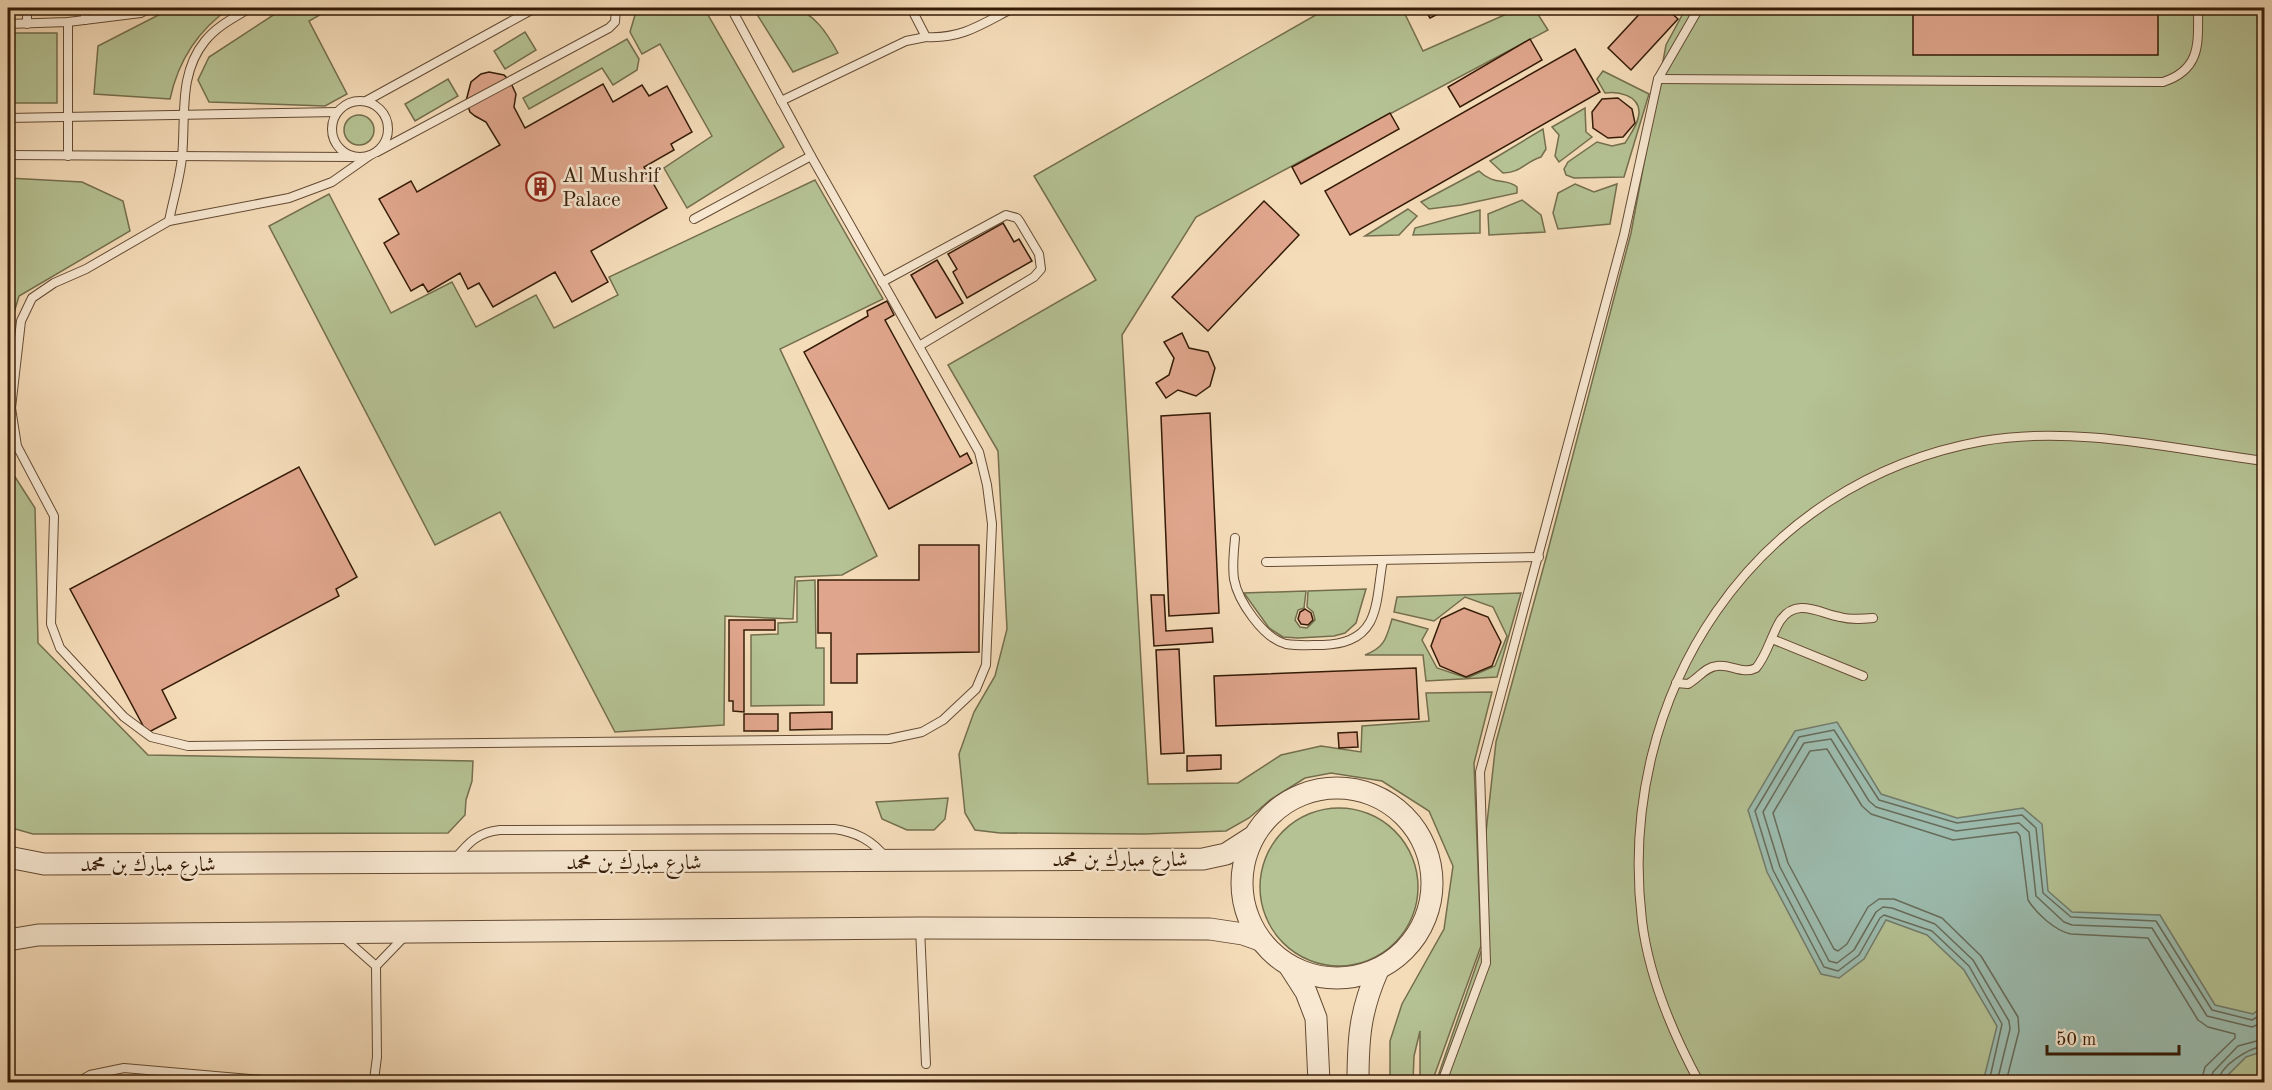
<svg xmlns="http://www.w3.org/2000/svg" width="2272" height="1090" viewBox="0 0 2272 1090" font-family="'Old Standard TT',Amiri,serif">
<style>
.green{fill:#b5c294;stroke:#746e4d;stroke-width:1.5}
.water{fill:#9cbcaf;stroke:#727c6b;stroke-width:1.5}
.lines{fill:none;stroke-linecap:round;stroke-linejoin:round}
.shore{stroke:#686c5a;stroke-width:1.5}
.building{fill:#e0a68d;stroke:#341b06;stroke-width:1.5}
.service-casing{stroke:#644b33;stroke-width:10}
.tertiary-casing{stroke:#644b33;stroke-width:23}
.service{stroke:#f8e8d2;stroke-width:8}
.tertiary{stroke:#f8e8d2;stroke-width:21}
.labels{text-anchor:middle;stroke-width:5;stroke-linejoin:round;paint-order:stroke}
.poi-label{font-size:21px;fill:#341b06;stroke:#f8e8d2;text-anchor:start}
.street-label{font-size:21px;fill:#341b06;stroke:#f8e8d2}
</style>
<rect width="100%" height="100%" fill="#f5dcb9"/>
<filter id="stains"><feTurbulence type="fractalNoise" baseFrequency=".00333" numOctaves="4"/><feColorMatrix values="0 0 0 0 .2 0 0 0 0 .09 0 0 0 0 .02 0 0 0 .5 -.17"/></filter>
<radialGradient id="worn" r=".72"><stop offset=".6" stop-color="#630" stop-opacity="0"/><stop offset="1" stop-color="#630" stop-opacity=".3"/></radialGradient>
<g class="green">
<path d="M172 8H230C198 30 178 62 170 99L94 94 98 46Z"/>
<path d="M284 8H332L309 21 347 94 325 106 209 102 198 80 209 57Z"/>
<path d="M637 8H704L784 147 687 208 664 168 712 136 660 44 642 54 630 32Z"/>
<path d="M753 8C765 7 779 6 791 8 814 11 828 35 838 53L793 72Z"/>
<path d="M1328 8H1402L1423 51 1520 8H1534L1548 30 1196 217 1122 335 1148 784 1238 783 1281 755 1321 746 1361 752 1362 726 1429 721 1426 693 1492 692 1474 763 1481 946 1432 1082H1420V1031L1414 1056 1413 1082H1390V1041L1402 1004 1444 929 1453 866 1429 811 1382 781 1331 773 1305 778 1270 800 1249 818 1226 831 1144 834 1000 833 975 830 965 813 959 754 974 712 995 676 1007 629 998 451 948 365 1096 280 1034 176Z"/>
<path d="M1686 8H2264V1082H1436L1485 940 1484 850 1496 742 1546 558 1631 233 1666 45Z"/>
<path d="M525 32 536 50 505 69 494 51Z"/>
<rect x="8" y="33" width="49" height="70"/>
<path d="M627 39 639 59 637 70 613 85 602 68 529 109 523 98Z"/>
<path d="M1603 71 1649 94 1624 177 1574 178 1566 175 1564 169 1568 162 1597 142 1612 146 1625 143C1630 135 1639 123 1639 112 1639 95 1617 91 1605 93L1597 79Z"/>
<path d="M448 79 458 96 415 121 405 104Z"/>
<path d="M1585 108 1586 132 1592 137 1559 162 1555 156 1559 135 1552 127Z"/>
<circle cx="359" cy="130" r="15"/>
<path d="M1543 129 1546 149 1541 157C1525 162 1520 173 1503 173L1490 161Z"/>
<path d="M1479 171C1494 186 1507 178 1517 187V193L1461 205 1429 209 1421 202Z"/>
<path d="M8 178 82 182 123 201 130 231 19 296 8 333Z"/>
<path d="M815 180 883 299 780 349 877 556 842 575 795 577 793 619 725 616 724 725 615 732 500 512 435 545 269 226 329 194 391 313 452 282 476 327 536 295 554 328 618 295 609 277Z"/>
<path d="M1575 184 1594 192 1617 184 1610 224 1558 229 1553 213 1558 193Z"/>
<path d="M1522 200 1541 215 1545 232 1489 235 1488 214Z"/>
<path d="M1408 209 1417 216 1399 235 1365 236Z"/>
<path d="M1480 210V233L1413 235 1415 228Z"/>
<path d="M8 466 35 508 38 643 148 755 473 761 472 781 466 800 465 815 448 833 33 834 8 827Z"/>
<path d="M815 580 816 648H824V705L751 706V635L778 634V623L797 622V581Z"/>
<path d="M1366 589 1356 623 1345 633 1334 636 1298 638 1283 637 1269 628 1244 593 1306 591 1304 608 1298 610 1295 620 1300 627 1307 628 1315 620 1313 612 1307 607 1308 591Z"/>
<path d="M1521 593 1497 677 1426 681 1423 655H1365C1385 647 1386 639 1392 619L1428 629 1422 640 1437 668 1467 678 1495 666 1507 636 1493 607 1465 597 1434 621 1394 612 1397 597Z"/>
<path d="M948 798 945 819 934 830H907L882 819 876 802Z"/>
<circle cx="1339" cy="887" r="79"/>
</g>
<path class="water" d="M1837 722 1881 794 1957 818 2023 808 2042 824 2048 891 2072 912 2160 915 2215 1005 2253 1014 2264 1005V1051L2246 1057 2221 1082H1983L1997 1026 1964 970 1927 935 1886 920 1864 959 1839 978 1821 974 1767 872 1748 810 1795 731Z"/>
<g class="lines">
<g class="shore">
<path d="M1989 1082 2002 1024 1969 966 1932 931 1884 915 1880 918 1859 955 1838 971 1824 967 1773 870 1755 811 1799 737 1834 730 1879 800 1957 823 2022 815 2036 828 2043 893 2071 917 2156 921 2212 1010 2252 1020 2264 1013"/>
<path d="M1997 1082 2010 1029 2009 1021 1973 960 1935 924 1892 908 1883 907 1876 912 1854 950 1837 963 1829 961 1780 867 1763 812 1804 743 1831 739 1869 801 1876 807 1956 831 2019 823 2029 832 2036 896 2064 922 2072 925 2152 928 2207 1016 2252 1027 2264 1022"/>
<path d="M2006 1082 2019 1031 2018 1017 1981 956 1942 918 1894 899H1879L1868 907 1847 944 1838 951 1834 949 1788 863 1773 813 1810 751 1827 749 1862 806 1871 814 1953 840 2017 832 2020 836 2028 900C2036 913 2055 931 2071 934L2148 938 2198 1020 2208 1027 2235 1034V1038L2205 1067 2201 1082"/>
<path d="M2210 1082 2213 1072 2238 1046 2264 1039"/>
<path d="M2218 1082C2220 1065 2249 1048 2264 1046"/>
</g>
</g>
<g class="building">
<path d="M1424 8H1450L1430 18Z"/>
<path d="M1645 8H1666L1678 19 1631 70 1608 48Z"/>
<path d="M1913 8H1957V11H2114V8H2158V55H1913Z"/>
<path d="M1530 39 1542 60 1460 107 1448 87Z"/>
<path d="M1575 49 1600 92 1350 235 1325 191Z"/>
<path d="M489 72 504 75 510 81 516 94 514 107 525 128 603 84 613 102 642 85 649 96 667 86 692 132 671 144 674 150 644 167 667 208 591 251 608 282 572 302 555 272 493 307 479 283 468 289 460 273 428 292 423 284 411 291 384 243 399 234 379 199 411 181 417 192 500 145 486 122 475 116 470 112 466 101 471 82 481 74Z"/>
<path d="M1618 98 1632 109 1635 123 1623 137 1608 138 1593 128 1592 112 1602 99Z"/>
<path d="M1390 113 1399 129 1301 184 1292 167Z"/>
<path d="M1264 201 1299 235 1208 331 1172 297Z"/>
<path d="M1003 223 1014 242 1019 239 1032 261 967 298 953 272 957 269 948 254Z"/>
<path d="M937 260 963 303 936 318 911 275Z"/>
<path d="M887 301 894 315 885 320 960 457 967 453 972 463 889 509 804 352 868 316 867 311Z"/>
<path d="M1182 333 1189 348 1208 352 1215 368 1210 386 1196 396 1178 390 1166 398 1156 383 1169 375 1174 358 1164 342Z"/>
<path d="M1210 413 1219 613 1169 616 1161 416Z"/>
<path d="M299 467 357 577 336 589 339 596 162 690 176 718 147 733 70 589Z"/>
<path d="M919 545H979V652L857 654V683H831V633H818V580H919Z"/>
<path d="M1151 595H1164L1166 631 1212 628 1213 642 1154 646Z"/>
<path d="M1464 608 1488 617 1501 642 1492 666 1466 677 1440 666 1431 646 1441 619Z"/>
<path d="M1305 609 1311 613 1313 620 1308 625 1301 624 1298 619 1300 612Z"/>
<path d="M729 620H775V630H744V712L733 711V701H729Z"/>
<path d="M1179 649 1184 753 1161 754 1156 650Z"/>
<path d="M1416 668 1419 719 1216 726 1214 676Z"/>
<path d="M832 712V729L790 730V713Z"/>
<rect x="744" y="714" width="34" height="17"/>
<path d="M1357 732 1358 747 1339 748 1338 733Z"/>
<path d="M1221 755V769L1187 771V756Z"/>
</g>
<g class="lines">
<defs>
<g id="service">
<path d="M27 8V24"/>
<path d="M911 8 926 37C962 39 982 24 1013 8"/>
<path d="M85 20V8"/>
<path d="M8 24 68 22 141 13 150 8"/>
<path d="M1658 79 2163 82C2202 69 2198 42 2198 8"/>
<circle cx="360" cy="129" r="28"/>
<path d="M366 101 535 8"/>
<path d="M781 101 906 41 926 37"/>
<path d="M8 118 337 112"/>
<path d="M377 152 609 28 615 22 616 8"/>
<path d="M8 155 353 157"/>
<path d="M68 156V22"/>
<path d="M369 156 332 182 289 198 169 221 86 269 54 283 32 298 21 321 11 408 17 446 54 516 51 624 60 648 124 717 151 737 188 746 889 739 922 732 943 720 976 689 986 665 992 524 987 485 979 452 811 156 731 8"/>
<path d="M694 219 811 156"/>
<path d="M169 221C173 200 180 178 182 157 186 117 178 74 205 41 217 26 235 17 250 8"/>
<path d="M882 282 1006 215 1017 218 1020 222 1039 254 1041 269 1034 277 919 346"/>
<path d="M1235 538C1234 551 1232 565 1234 579 1238 601 1263 638 1286 644 1298 646 1311 645 1323 645 1342 644 1360 640 1370 622 1379 605 1379 579 1383 560"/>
<path d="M1266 562 1539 557"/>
<path d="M1772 639 1863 676"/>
<path d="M1676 683 1688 684C1699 678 1705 667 1717 666 1731 664 1743 675 1756 668 1767 655 1771 636 1780 621 1796 597 1819 613 1840 617 1851 620 1862 619 1873 618"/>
<path d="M455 859C468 843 478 832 500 830L834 829C856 832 872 840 886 858"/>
<path d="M920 928 926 1064"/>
<path d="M342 936 376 966"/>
<path d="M78 1082 90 1075 124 1068 286 1082"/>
<path d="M369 1082 374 1080 377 1057 376 966 405 936"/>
<path d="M1442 1082 1486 963 1480 772 1624 235 1658 79 1699 8"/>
<path d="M1699 1082C1672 1032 1649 978 1642 921 1615 694 1754 482 1983 441 2075 425 2173 449 2264 461"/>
</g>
<g id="tertiary">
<circle cx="1337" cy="883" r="95"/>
<path d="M8 857 44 864 1203 859 1226 854 1254 836"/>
<path d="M8 940 38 935 920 928 1210 929 1243 934 1260 940"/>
<path d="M1290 967 1306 992 1316 1018 1319 1082"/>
<path d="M1358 1082C1358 1038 1360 1011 1378 970"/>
</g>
</defs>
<use href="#service" class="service-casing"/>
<use href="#tertiary" class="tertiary-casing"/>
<use href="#service" class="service"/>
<use href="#tertiary" class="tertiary"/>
</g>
<defs>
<symbol id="building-ring" viewBox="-11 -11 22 22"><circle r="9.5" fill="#f8e8d2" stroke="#8f2418" stroke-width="1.5"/><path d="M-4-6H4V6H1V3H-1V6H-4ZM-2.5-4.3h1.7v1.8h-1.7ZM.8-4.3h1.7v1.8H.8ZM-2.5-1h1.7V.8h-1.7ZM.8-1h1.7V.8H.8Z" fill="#8f2418"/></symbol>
</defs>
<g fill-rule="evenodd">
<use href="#building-ring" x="524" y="170" width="33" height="33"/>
</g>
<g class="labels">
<g class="poi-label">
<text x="562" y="182">Al Mushrif<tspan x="562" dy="24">Palace</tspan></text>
</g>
<g class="street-label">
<text x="1120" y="866">شارع مبارك بن محمد</text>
<text x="634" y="869">شارع مبارك بن محمد</text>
<text x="148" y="871">شارع مبارك بن محمد</text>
</g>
</g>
<rect width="2272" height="1090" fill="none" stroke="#f5dcb9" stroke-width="30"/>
<rect x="9" y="9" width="2254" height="1072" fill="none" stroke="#341b06" stroke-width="3"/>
<rect x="15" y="15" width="2242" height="1060" fill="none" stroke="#341b06" stroke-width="1.5"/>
<path d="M2047 1045v9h132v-9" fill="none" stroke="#341b06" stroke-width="3"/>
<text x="2056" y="1045" font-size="18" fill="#341b06" stroke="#f8e8d2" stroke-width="4.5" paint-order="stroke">50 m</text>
<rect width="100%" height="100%" filter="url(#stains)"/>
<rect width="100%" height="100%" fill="url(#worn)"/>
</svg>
